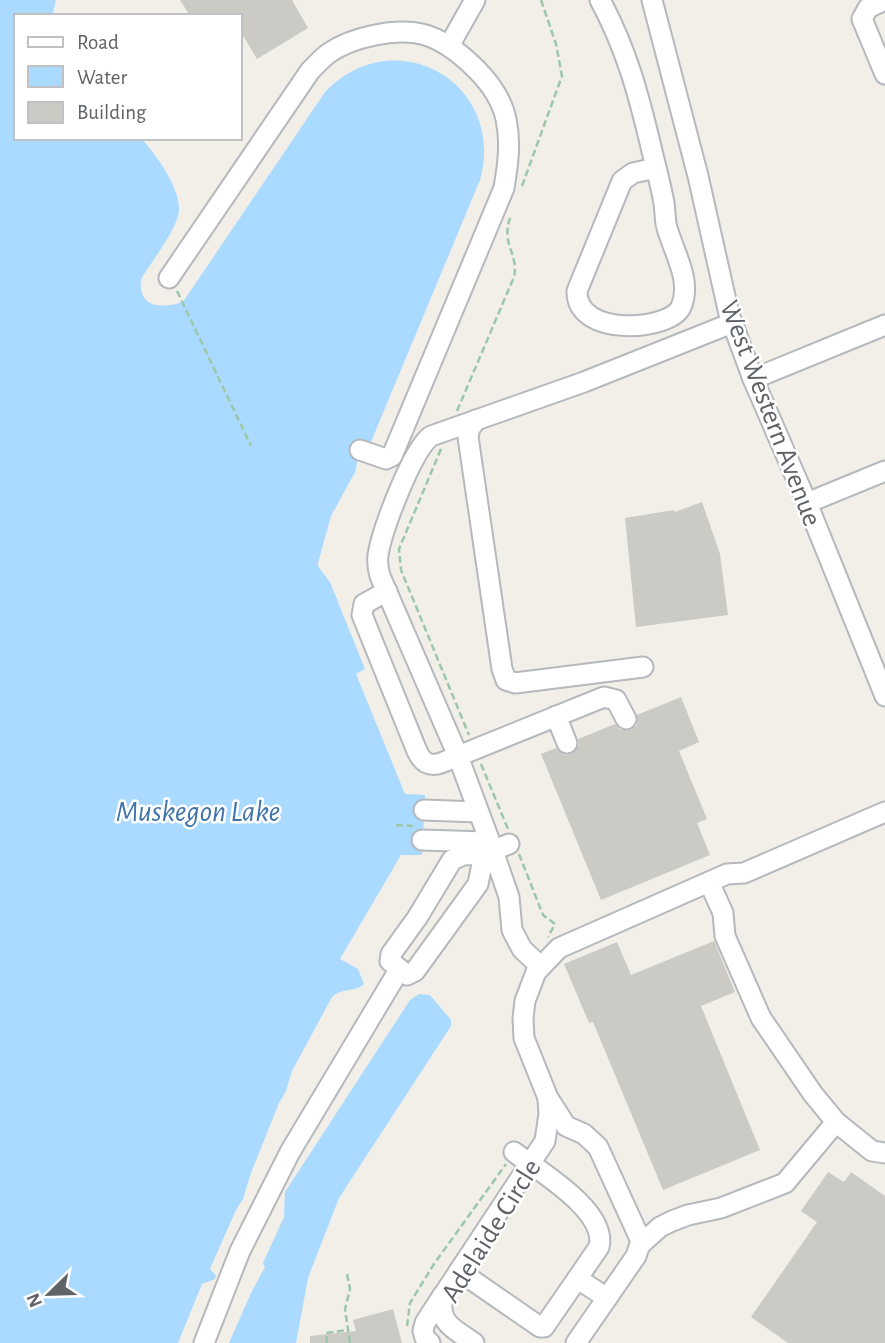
<svg xmlns="http://www.w3.org/2000/svg" width="885" height="1343" viewBox="0 0 885 1343" font-family="'Alegreya Sans',sans-serif">
<style>
.water{fill:#aadaff}
.building{fill:#cccac5}
.lines{fill:none;stroke-linecap:round;stroke-linejoin:round}
.minor-casing{stroke:#b5b8bc;stroke-width:23}
.path{stroke:#9cc7a9;stroke-width:2.5;stroke-dasharray:7 3.5;stroke-linecap:butt}
.minor{stroke:#fff;stroke-width:19}
.labels{text-anchor:middle;stroke-width:5;stroke-linejoin:round;paint-order:stroke}
.street-label{font-size:28px;fill:#5f6368;stroke:#fff}
.water-label{font-size:30px;font-style:italic;fill:#4174aa;stroke:#fff}
</style>
<rect width="100%" height="100%" fill="#f1efe8"/>
<g class="water">
<path d="M0 0H56L52 16H16V138H141C156 154 185 194 178 216 172 236 152 261 141 279 138 308 160 309 183 302L325 92C395 19 507 83 480 180L368 449 361 446 355 472 331 516 318 563 319 568 330 582 365 669 356 674 405 794 425 795 422 855H401L340 959 358 969 364 984C356 992 341 988 332 997L292 1071 286 1091 279 1103 251 1173 243 1199 236 1210 210 1269 216 1276 215 1279 202 1284 178 1343H0Z"/>
<path d="M419 994 430 995 451 1020V1026L339 1198 308 1278 296 1343H229L251 1293 265 1267 263 1263 284 1217 285 1192 410 1000Z"/>
</g>
<g class="building">
<path d="M180 0H292L308 28 257 59 244 37 240 39V16H190Z"/>
<path d="M702 502 720 554 728 615 636 627 625 518 674 510 675 512Z"/>
<path d="M681 697 699 742 679 751 707 819 697 823 710 855 601 900 541 754 556 748 565 755 572 754 579 745 578 739 615 724 620 730H631L637 725V715Z"/>
<path d="M714 941 735 992 701 1006 760 1150 663 1190 593 1022 589 1023 564 964 617 942 631 975Z"/>
<path d="M828 1172 844 1182 851 1172 885 1196V1343H788L751 1317 817 1222 801 1211Z"/>
<path d="M393 1309 402 1343H310V1336L356 1331 353 1320Z"/>
</g>
<g class="lines">
<defs>
<g id="minor">
<path d="M600 0C627 50 639 96 652 151 656 168 661 186 664 203 665 210 665 217 666 224 672 250 693 280 681 307 670 331 576 338 577 291L622 181 633 173 656 168"/>
<path d="M652 0 698 176 729 314 753 379 807 503 885 696"/>
<path d="M885 0 868 8 862 19 885 74"/>
<path d="M449 46 475 0"/>
<path d="M169 278 310 71C316 65 322 58 329 53 352 37 395 28 422 34 442 39 462 55 476 69 489 82 502 100 506 119 511 143 508 164 504 188L392 456 386 459 360 450"/>
<path d="M753 379 885 325"/>
<path d="M476 420 470 428 468 437 502 669 506 680 515 683 643 667"/>
<path d="M807 503 885 471"/>
<path d="M387 591 364 604 362 615 417 751C422 762 429 767 441 763L604 697 616 700 626 719"/>
<path d="M556 716 567 743"/>
<path d="M424 810 478 812"/>
<path d="M422 840 486 842"/>
<path d="M484 854 478 884 415 971 407 975 390 961 391 954 417 918 452 860 463 855 484 854 509 844"/>
<path d="M709 882 723 913 725 936 761 1018 813 1094 836 1122 872 1151 885 1153"/>
<path d="M540 966 522 949 512 930 509 897 490 842 458 756 380 576C378 569 377 563 378 555 382 530 412 450 431 436L584 382 732 323"/>
<path d="M641 1244 660 1227 672 1221 688 1215 721 1208 785 1183 836 1122"/>
<path d="M459 1271 540 1327H544L599 1247C608 1211 539 1171 514 1152"/>
<path d="M578 1279 607 1298"/>
<path d="M204 1343 240 1251 290 1152 399 970"/>
<path d="M430 1343 425 1338 423 1331 425 1323 443 1295"/>
<path d="M474 1343C455 1329 435 1323 444 1294L545 1141 549 1114 548 1099"/>
<path d="M576 1343 636 1256 641 1241 598 1147 584 1134 566 1126 548 1098 524 1038 523 1018 525 1001 536 972 559 948 727 874 744 873 885 812"/>
</g>
</defs>
<use href="#minor" class="minor-casing"/>
<g class="path">
<path d="M522 186 562 76 556 44 541 0"/>
<path d="M177 291 251 446"/>
<path d="M457 411 514 277C519 254 501 245 510 218"/>
<path d="M441 449 399 549 401 570 469 735"/>
<path d="M481 764 508 829"/>
<path d="M396 825 413 826"/>
<path d="M519 854 543 915 555 924 548 937"/>
<path d="M347 1274 350 1289 345 1309 350 1343"/>
<path d="M407 1326 410 1303 434 1264 506 1164"/>
<path d="M327 1343 326 1333 348 1330"/>
</g>
<use href="#minor" class="minor"/>
</g>
<g class="labels">
<g class="street-label">
<text transform="translate(772 413) rotate(69)" y="10">West Western Avenue</text>
<text transform="translate(490 1230) rotate(-58)" y="10">Adelaide Circle</text>
</g>
<g class="water-label">
<text x="198" y="821">Muskegon Lake</text>
</g>
</g>
<rect x="14" y="14" width="228" height="126" fill="#ffffff" stroke="#bfc1c3" stroke-width="2"/>
<rect x="28" y="37" width="35" height="10" fill="#ffffff" stroke="#bfc1c3" stroke-width="2"/>
<text x="77" y="49" font-size="21" fill="#5f6368">Road</text>
<rect x="28" y="66" width="35" height="21" fill="#aadaff" stroke="#bfc1c3" stroke-width="2"/>
<text x="77" y="84" font-size="21" fill="#5f6368">Water</text>
<rect x="28" y="102" width="35" height="21" fill="#cccac5" stroke="#bfc1c3" stroke-width="2"/>
<text x="77" y="119" font-size="21" fill="#5f6368">Building</text>
<g transform="translate(49 1294) rotate(247)" stroke="#ffffff" stroke-width="5" paint-order="stroke">
<path d="M0-5L12 26L0 18L-12 26Z" fill="#5f6368"/>
<text y="-10" font-size="19" font-weight="bold" text-anchor="middle" fill="#5f6368">N</text>
</g>
</svg>
